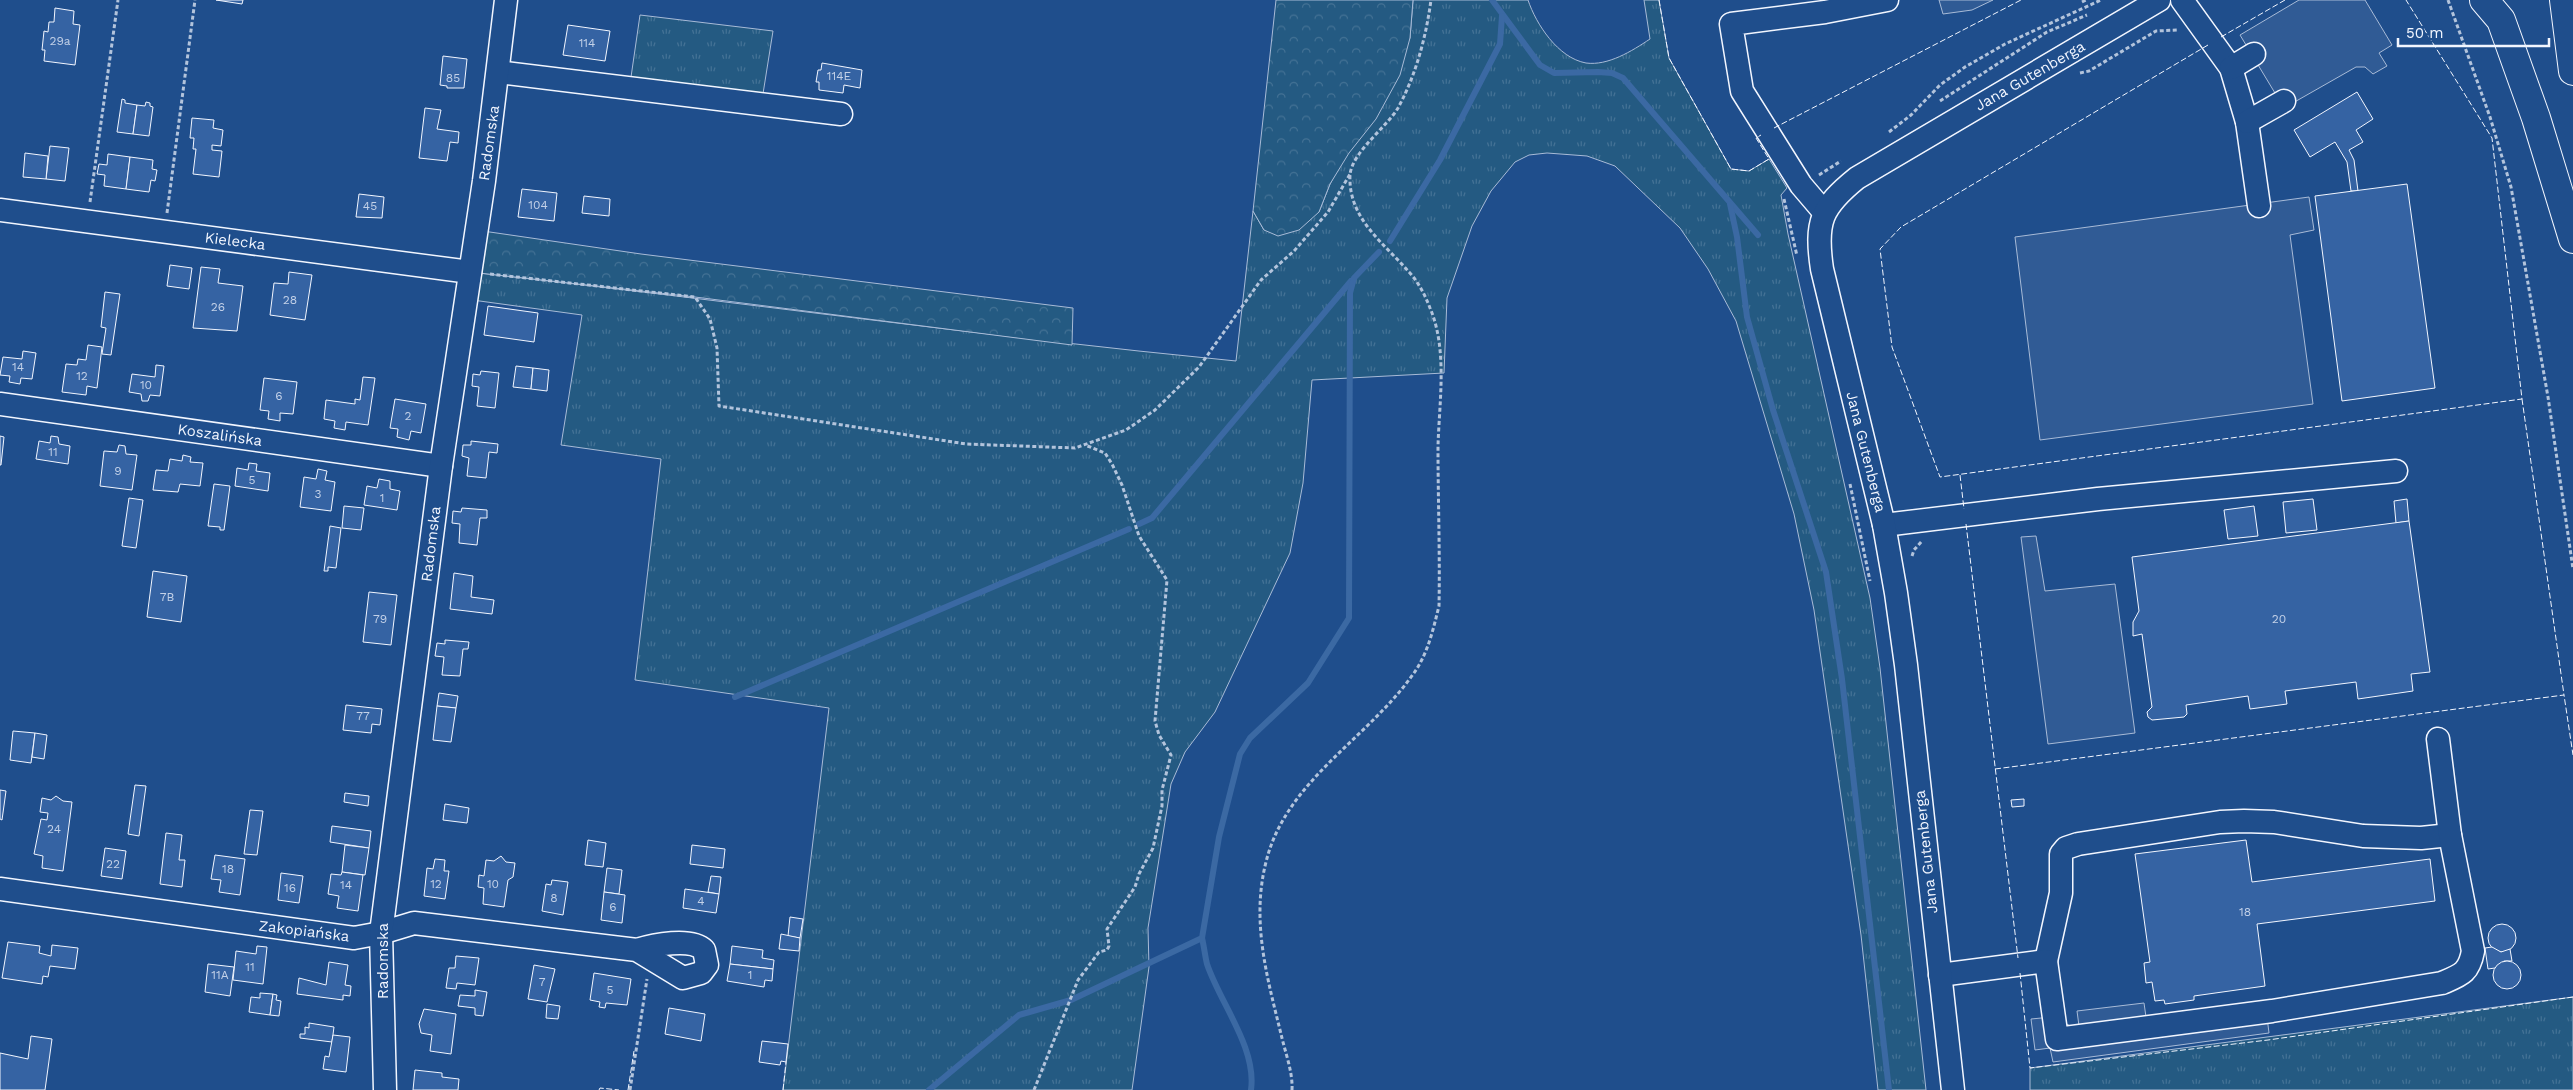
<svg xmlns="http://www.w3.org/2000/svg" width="2573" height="1090" viewBox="0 0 2573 1090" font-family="'Work Sans',sans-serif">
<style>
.grass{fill:url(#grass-tufts);stroke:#a8bbd7}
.forest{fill:url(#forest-crowns);stroke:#a8bbd7}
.parking{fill:#305b95;stroke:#a8bbd7}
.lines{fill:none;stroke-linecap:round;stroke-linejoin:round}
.stream{stroke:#3b69a3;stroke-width:6}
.building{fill:#3563a3;stroke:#f2f6ff}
.minor-casing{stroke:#f2f6ff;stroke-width:25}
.major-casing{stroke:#f2f6ff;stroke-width:30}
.path{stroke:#b3c4dc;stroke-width:3;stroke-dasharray:4 2.5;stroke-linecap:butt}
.minor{stroke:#1f4e8c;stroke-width:22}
.major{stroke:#1f4e8c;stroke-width:28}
.fence{stroke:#f2f6ff;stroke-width:1;stroke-dasharray:6 2.5;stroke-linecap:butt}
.labels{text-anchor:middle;stroke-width:4;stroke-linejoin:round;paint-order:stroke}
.number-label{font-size:12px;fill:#c3d1e8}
.street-label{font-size:15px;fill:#f2f6ff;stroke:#1f4e8c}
</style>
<defs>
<pattern id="grass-tufts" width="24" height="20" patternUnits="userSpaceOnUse" patternTransform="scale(1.25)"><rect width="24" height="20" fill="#245a82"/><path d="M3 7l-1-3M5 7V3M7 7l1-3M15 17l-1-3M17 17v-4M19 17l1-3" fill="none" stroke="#447295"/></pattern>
<pattern id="forest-crowns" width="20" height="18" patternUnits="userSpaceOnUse" patternTransform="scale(1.25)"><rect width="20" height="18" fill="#245a82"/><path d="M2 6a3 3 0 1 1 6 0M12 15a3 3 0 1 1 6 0" fill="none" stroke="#447295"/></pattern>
</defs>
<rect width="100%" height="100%" fill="#1f4e8c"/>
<g class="grass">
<path d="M1413 0H1528C1536 24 1558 58 1586 63 1608 66 1632 51 1650 39L1644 0H1659L1669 58 1731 169 1749 171 1769 159 1787 188 1781 195 1788 234 1870 598 1880 668 1926 1090H1878L1861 935 1814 610 1794 514 1736 321 1708 269 1680 228 1615 166 1587 156 1547 153 1529 155 1515 162 1491 191 1472 226 1447 298 1444 373 1312 380 1303 483 1290 553 1215 712 1185 752 1171 784 1148 928 1149 967 1132 1090H783L829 708 635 680 661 459 561 445 582 315 465 299 470 272C725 300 980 336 1236 361L1253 211 1264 230 1319 212 1330 184 1410 38Z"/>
<path d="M640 15 773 31 762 100 630 84Z"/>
<path d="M2573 997V1090H2030V1068Z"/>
</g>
<g class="forest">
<path d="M1276 0H1413L1410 38 1400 75 1376 119 1349 153 1330 184 1319 212 1299 230 1278 236 1264 230 1253 211Z"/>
<path d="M476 230 641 254 1073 308 1072 345 695 297 470 272Z"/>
</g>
<g class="parking">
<path d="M1939 0H1993L1972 10 1943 14Z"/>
<path d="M2299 0H2365L2392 45 2379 53 2387 66 2373 74 2365 67H2356L2284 108 2240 35Z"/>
<path d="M2309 197 2314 230 2290 235 2313 404 2040 440 2015 237Z"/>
<path d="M2036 536 2045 591 2115 584 2135 733 2048 744 2021 537Z"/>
<path d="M2265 1001 2269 1033 2053 1062 2050 1048 2035 1050 2031 1019 2062 1016 2065 1023 2072 1027 2079 1026 2077 1011 2144 1003 2146 1017Z"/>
</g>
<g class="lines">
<g class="stream">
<path d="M1492 0 1540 65 1554 73 1598 72 1612 73 1623 78 1758 235"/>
<path d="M1730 204 1737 237 1747 317 1773 410 1826 572 1842 679 1889 1090"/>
<path d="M1390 241 1440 160 1500 44 1502 16"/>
<path d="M1139 524 1152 518 1351 281"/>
<path d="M735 697 1129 529"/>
<path d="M1202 938C1204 946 1205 956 1207 964 1220 1003 1257 1048 1251 1090"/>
<path d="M929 1090 1019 1015 1071 1000 1202 938 1219 837 1240 754 1250 738 1308 683 1349 618 1350 293 1354 278 1379 252"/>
</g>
</g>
<g class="building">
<path d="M216 0H243L242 4Z"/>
<path d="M55 8 74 11 73 24 80 25 75 65 44 61 45 50H42L44 31 48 32 49 22H54Z"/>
<path d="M568 25 610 31 605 61 563 55Z"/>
<path d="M443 56 467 59 464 88H447V86L440 85Z"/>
<path d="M822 63 862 70 860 88 844 85 843 93 819 90V82H816L818 70H821Z"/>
<path d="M2357 92 2373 119 2356 130 2363 142 2349 150 2354 160 2358 191H2351L2347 162 2335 142 2310 157 2294 130Z"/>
<path d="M122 99 125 100V103L137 105 133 134 117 132Z"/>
<path d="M146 102 150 103V106L153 107 149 136 133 134 137 105 145 106Z"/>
<path d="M425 108 441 110 437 129 459 132 458 143 450 142 447 161 419 158Z"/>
<path d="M192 118 214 120 213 128 223 130 221 146 212 145V150L222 151 219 177 193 174 196 149H193L194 138H190Z"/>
<path d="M50 146 69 148 65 181 46 179Z"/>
<path d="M25 153 48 156 46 179 23 177Z"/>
<path d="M108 154 130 157 126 189 104 186 105 175 97 174 99 164 107 165Z"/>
<path d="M130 157 153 160 152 169 157 170 155 181 151 180 149 192 126 189Z"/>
<path d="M2407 184 2435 388 2342 401 2315 196Z"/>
<path d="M522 189 557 193 554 221 518 217Z"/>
<path d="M359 194 384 197 382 218 356 217Z"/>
<path d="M584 196 610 199 609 216 582 213Z"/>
<path d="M170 265 192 268 189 289 167 286Z"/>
<path d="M201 267 220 269 218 283 243 286 237 331 193 328Z"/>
<path d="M289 272 312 275 305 320 270 315 274 283 288 284Z"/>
<path d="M105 292 120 294 111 355 102 354 106 328 101 327Z"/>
<path d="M488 306 538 313 534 342 484 335Z"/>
<path d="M88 345 102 347 97 388 87 386 86 395 62 392 66 364 77 365 78 359 86 360Z"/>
<path d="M23 351 36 353 32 379 21 378 20 384 9 382 10 376 0 375 3 357 22 359Z"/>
<path d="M156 365 164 366 160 396 150 395 148 401H142L141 394 129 392 132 374 155 377Z"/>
<path d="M516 366 533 368 531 389 513 387Z"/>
<path d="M533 368 549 370 547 391 531 389Z"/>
<path d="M481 371 499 373 495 408 477 406 479 387 472 386 473 374 480 375Z"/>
<path d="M363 377 375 378 368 425 346 422 345 430 334 428 335 421 324 419 326 400 355 404V399L360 400Z"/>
<path d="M264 378 297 382 293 414 280 413V421L268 419 269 411 260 410Z"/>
<path d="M395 399 426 404 421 433 411 431 409 440 397 437 398 429 390 428Z"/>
<path d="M0 436 4 437 1 465H0Z"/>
<path d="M51 436 58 437 59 444 70 446 68 464 36 459 39 441 50 443Z"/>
<path d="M471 441 498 444 497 453 489 452 486 478 467 476 469 458 462 456 463 445H471Z"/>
<path d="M119 445 125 446 126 454 137 455 132 490 100 486 104 451 117 452Z"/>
<path d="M183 455 191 457 190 462 203 463 200 486 180 484 178 492 153 490 156 470 168 471 170 459 182 461Z"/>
<path d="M249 463 257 464 256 471 270 473 268 491 235 486 237 468 248 470Z"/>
<path d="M318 469 327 471 325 480 335 482 331 511 300 507 304 477 316 479Z"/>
<path d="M379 479 390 481V489L400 491 397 510 364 505 367 486 377 488Z"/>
<path d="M214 484 230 486 224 530H220V527L208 526Z"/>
<path d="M129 498 143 500 136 548 122 546Z"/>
<path d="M2313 499 2317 530 2286 533 2283 502Z"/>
<path d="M2407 499 2409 521 2396 523 2394 501Z"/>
<path d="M344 506 364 508 361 530 342 528Z"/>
<path d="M2254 506 2258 536 2228 539 2224 510Z"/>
<path d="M462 508 487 510V518H480L477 545 459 543 460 524 452 523 453 511 461 512Z"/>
<path d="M2409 521 2430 672 2411 674 2413 691 2358 699 2356 682 2285 691 2287 704 2250 709 2248 696 2186 705 2187 714 2184 717 2152 720 2148 717 2147 712 2152 707 2142 634 2133 636V622L2139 611 2132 557Z"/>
<path d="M330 526 341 528 336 568 328 567V571H324Z"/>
<path d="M153 571 187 576 181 622 147 617Z"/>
<path d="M454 573 473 576 471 597 494 600 492 614 450 609Z"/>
<path d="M369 592 397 595 391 645 363 642Z"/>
<path d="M445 640 469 642 468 649H463L460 676 442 675 444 657 435 656 437 643 445 644Z"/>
<path d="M439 693 458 696 456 708 437 706Z"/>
<path d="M346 705 382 709 380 725 372 724 371 733 343 730Z"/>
<path d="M437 706 456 708 451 742 433 740Z"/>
<path d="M13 731 35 733 31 763 10 760Z"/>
<path d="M35 733 47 735 44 759 32 757Z"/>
<path d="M135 785 146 786 139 836 128 834Z"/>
<path d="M0 790 6 791 2 820 0 819Z"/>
<path d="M345 793 369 796 368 806 344 802Z"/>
<path d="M56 796 63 801 72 802 63 871 42 868 43 856 34 854 41 819 47 820 48 813 40 812 42 798 51 800Z"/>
<path d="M2024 799V806L2012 807 2011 800Z"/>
<path d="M445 804 469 808 467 823 443 820Z"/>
<path d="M250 810 263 811 257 855 244 854Z"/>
<path d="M332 826 371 831 369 848 330 842Z"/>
<path d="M166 833 182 835 179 860H185L182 887 160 884Z"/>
<path d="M588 840 606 843 603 867 585 865Z"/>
<path d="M2246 840 2252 882 2430 859 2435 901 2257 924 2265 986 2194 996V1000L2165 1004 2164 1000 2155 1001 2152 982 2146 983 2144 963 2150 962 2135 854Z"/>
<path d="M345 845 369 848 365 875 342 872Z"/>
<path d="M692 845 725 849 723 868 690 864Z"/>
<path d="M105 848 126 851 122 879 101 876Z"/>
<path d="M215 855 245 859 240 895 219 892 221 880 211 879Z"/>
<path d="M501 856 506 862 515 863 513 877 508 880 504 907 483 904 484 888 478 887 479 875 484 876 486 860 494 861Z"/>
<path d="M435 859 445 860 444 871H449L445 899 424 896 427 868 433 869Z"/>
<path d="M607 868 622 870 619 894 604 892Z"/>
<path d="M342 872 363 875 358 911 337 908 339 896 328 894 331 874 341 875Z"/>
<path d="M281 873 303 876 299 903 278 900Z"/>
<path d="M711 876 721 877 719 894 708 892Z"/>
<path d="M552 880 568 882 563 915 542 911 546 884 551 885Z"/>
<path d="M685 889 719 894 716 913 683 908Z"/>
<path d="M604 892 625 895 622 923 601 920Z"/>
<path d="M790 917 803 919 800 938 788 936Z"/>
<circle cx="2502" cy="938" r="14"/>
<path d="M781 934 800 938 799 951 779 949Z"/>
<path d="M8 942 40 946 39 953 51 956 52 945 78 948 75 969 50 966 48 977 43 976 42 984 2 978Z"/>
<path d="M257 946 267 947 263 984 233 980 236 951 256 954Z"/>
<path d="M732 946 763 950 762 958 774 960 773 969 730 964Z"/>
<path d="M2492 947 2501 952 2510 949 2512 961H2504L2495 968 2488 969 2485 948Z"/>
<path d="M456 956 479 958 475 985 457 983 456 989 446 988 449 968H455Z"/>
<circle cx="2507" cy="975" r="14"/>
<path d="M329 962 348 965 345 985 351 986 350 996 343 995V1000L297 994 299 978 326 985Z"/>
<path d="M208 964 234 967 230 996 205 992Z"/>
<path d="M730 964 773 969 772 981 765 980 764 987 727 981Z"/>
<path d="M534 965 555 969 547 1002 528 999Z"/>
<path d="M594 973 631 979 627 1005 606 1003 605 1008 599 1007 600 1002 590 1000Z"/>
<path d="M475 990 487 992 483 1016 475 1015V1008L458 1006 460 995 475 996Z"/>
<path d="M260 993 273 994 270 1015 249 1012 251 997 260 998Z"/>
<path d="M273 994 277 995 276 1000 281 1001 279 1016 270 1015Z"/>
<path d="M547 1004 560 1006 558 1019 546 1018Z"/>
<path d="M669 1008 705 1014 701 1041 665 1034Z"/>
<path d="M424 1009 456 1014 451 1054 430 1051 432 1035 421 1033 419 1024Z"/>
<path d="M309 1023 334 1027 332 1042 300 1038V1034H305V1027L309 1028Z"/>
<path d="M333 1035 350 1037 346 1072 323 1069 325 1056 329 1057Z"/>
<path d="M31 1036 52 1039 45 1090H0V1053L28 1059Z"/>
<path d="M762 1041 788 1044 786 1062 781 1061 780 1065 759 1062Z"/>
<path d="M415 1070 442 1073V1077L459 1079 458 1090H413Z"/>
</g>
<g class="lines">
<defs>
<g id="minor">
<path d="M2182 0 2231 68 2247 122 2259 206"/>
<path d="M2231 68 2254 54"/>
<path d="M498 72 841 114"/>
<path d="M2247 122 2284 101"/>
<path d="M0 210 470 272"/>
<path d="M1824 212 1801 185 1742 91 1731 24 1825 12 1887 0"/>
<path d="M0 404 441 466"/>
<path d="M1884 525 2098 499 2396 471"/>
<path d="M0 889 354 938 381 933 414 923 637 950C653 945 691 937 704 950L707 965 701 973 683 978 637 950"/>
<path d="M2046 961 2061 893V854L2066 848 2078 844 2220 822 2244 821 2274 822 2363 836 2421 838 2450 835"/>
<path d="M1940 975 2046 961 2057 1039 2272 1011 2442 983C2461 975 2469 973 2473 951L2450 835 2438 739"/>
<path d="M385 1090 381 933 441 466 484 181 506 0"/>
<path d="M1953 1090 1906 665 1896 593 1884 525 1822 269C1815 222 1821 207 1857 178L2159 0"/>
</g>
<g id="major">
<path d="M2484 0 2501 20 2536 118 2573 239"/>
<path d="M2564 0 2573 71"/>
</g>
</defs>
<use href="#minor" class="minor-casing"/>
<use href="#major" class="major-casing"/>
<g class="path">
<path d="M2448 0 2490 117 2511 187 2548 397 2573 569"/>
<path d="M2082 2 2086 0"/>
<path d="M2080 73 2089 71 2156 31 2178 30"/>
<path d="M1940 101 2047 32 2087 15"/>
<path d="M1889 132 1911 115 1940 85 1965 67 2005 44 2101 0"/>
<path d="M1819 175 1841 161"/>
<path d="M1784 199 1797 256"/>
<path d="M90 202 118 0"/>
<path d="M167 213 195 0"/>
<path d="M490 274 695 297 710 319 717 348 719 406 966 444 1075 448 1126 430 1155 410 1199 367 1261 280 1294 251 1328 212 1350 174"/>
<path d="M1850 484 1870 581"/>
<path d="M1912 556 1914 550 1922 541"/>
<path d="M630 1090 647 979"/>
<path d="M1034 1090 1078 980 1099 952 1107 950 1109 946 1107 929 1135 887 1139 874 1153 848 1162 806V790L1171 755 1159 735 1155 721 1167 580 1139 536 1122 485 1112 464 1105 453 1085 445"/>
<path d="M1292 1090C1293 1072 1285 1052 1281 1034 1267 977 1251 921 1266 862 1286 780 1368 739 1414 673 1428 653 1433 630 1439 606 1440 553 1438 500 1438 447 1439 403 1448 350 1430 308 1425 295 1419 283 1409 272 1384 243 1348 219 1350 175 1352 152 1386 128 1398 108 1416 75 1426 37 1431 0"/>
</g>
<use href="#minor" class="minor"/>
<use href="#major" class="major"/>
<g class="fence">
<path d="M1659 0 1669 58 1731 169 1749 171 1769 159 1756 138 1761 135"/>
<path d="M2221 37 2285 0"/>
<path d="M2208 45 1901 227 1880 249 1892 347 1940 477 2522 399 2492 138 2406 0"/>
<path d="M1774 128 2021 0"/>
<path d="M2522 399 2564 695"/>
<path d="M1960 475 1964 509"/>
<path d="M1966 524 2018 958"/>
<path d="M1995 769 2564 695 2573 755"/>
<path d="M2020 973 2030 1068 2268 1040 2573 997"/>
<path d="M599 1090 600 1088 619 1090"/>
<path d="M628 1090 634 1051"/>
<path d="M783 1090 786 1062"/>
</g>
</g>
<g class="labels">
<g class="number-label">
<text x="60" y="45">29a</text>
<text x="587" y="47">114</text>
<text x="839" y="80">114E</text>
<text x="453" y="82">85</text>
<text x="538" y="209">104</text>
<text x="370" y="210">45</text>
<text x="290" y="304">28</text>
<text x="218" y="311">26</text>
<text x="18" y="371">14</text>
<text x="82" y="380">12</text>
<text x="146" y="389">10</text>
<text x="279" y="400">6</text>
<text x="408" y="420">2</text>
<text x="53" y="456">11</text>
<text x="118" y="475">9</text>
<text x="252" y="484">5</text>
<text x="318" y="498">3</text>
<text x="382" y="502">1</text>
<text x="167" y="601">7B</text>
<text x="380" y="623">79</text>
<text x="2279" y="623">20</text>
<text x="363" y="720">77</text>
<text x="54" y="833">24</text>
<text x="113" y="868">22</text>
<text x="228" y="873">18</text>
<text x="436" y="888">12</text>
<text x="493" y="888">10</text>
<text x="346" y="889">14</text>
<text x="290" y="892">16</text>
<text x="554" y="902">8</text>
<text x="701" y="905">4</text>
<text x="613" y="911">6</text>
<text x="2245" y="916">18</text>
<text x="250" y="971">11</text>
<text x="220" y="979">11A</text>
<text x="750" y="979">1</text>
<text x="542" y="986">7</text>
<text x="610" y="994">5</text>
</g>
<g class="street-label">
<text transform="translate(2030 76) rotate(-30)" y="5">Jana Gutenberga</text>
<text transform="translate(489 143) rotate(-82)" y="5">Radomska</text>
<text transform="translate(235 241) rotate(7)" y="5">Kielecka</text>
<text transform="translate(220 435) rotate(8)" y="5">Koszalińska</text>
<text transform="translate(1866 452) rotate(76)" y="5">Jana Gutenberga</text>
<text transform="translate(431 544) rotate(-83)" y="5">Radomska</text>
<text transform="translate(1926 852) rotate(-96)" y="5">Jana Gutenberga</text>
<text transform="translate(304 931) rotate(7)" y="5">Zakopiańska</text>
<text transform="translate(383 961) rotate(-90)" y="5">Radomska</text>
</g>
</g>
<path d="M2398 38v8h151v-8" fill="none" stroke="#f2f6ff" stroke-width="2.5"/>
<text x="2406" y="38" font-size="15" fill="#f2f6ff" stroke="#1f4e8c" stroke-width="4" paint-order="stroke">50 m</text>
</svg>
